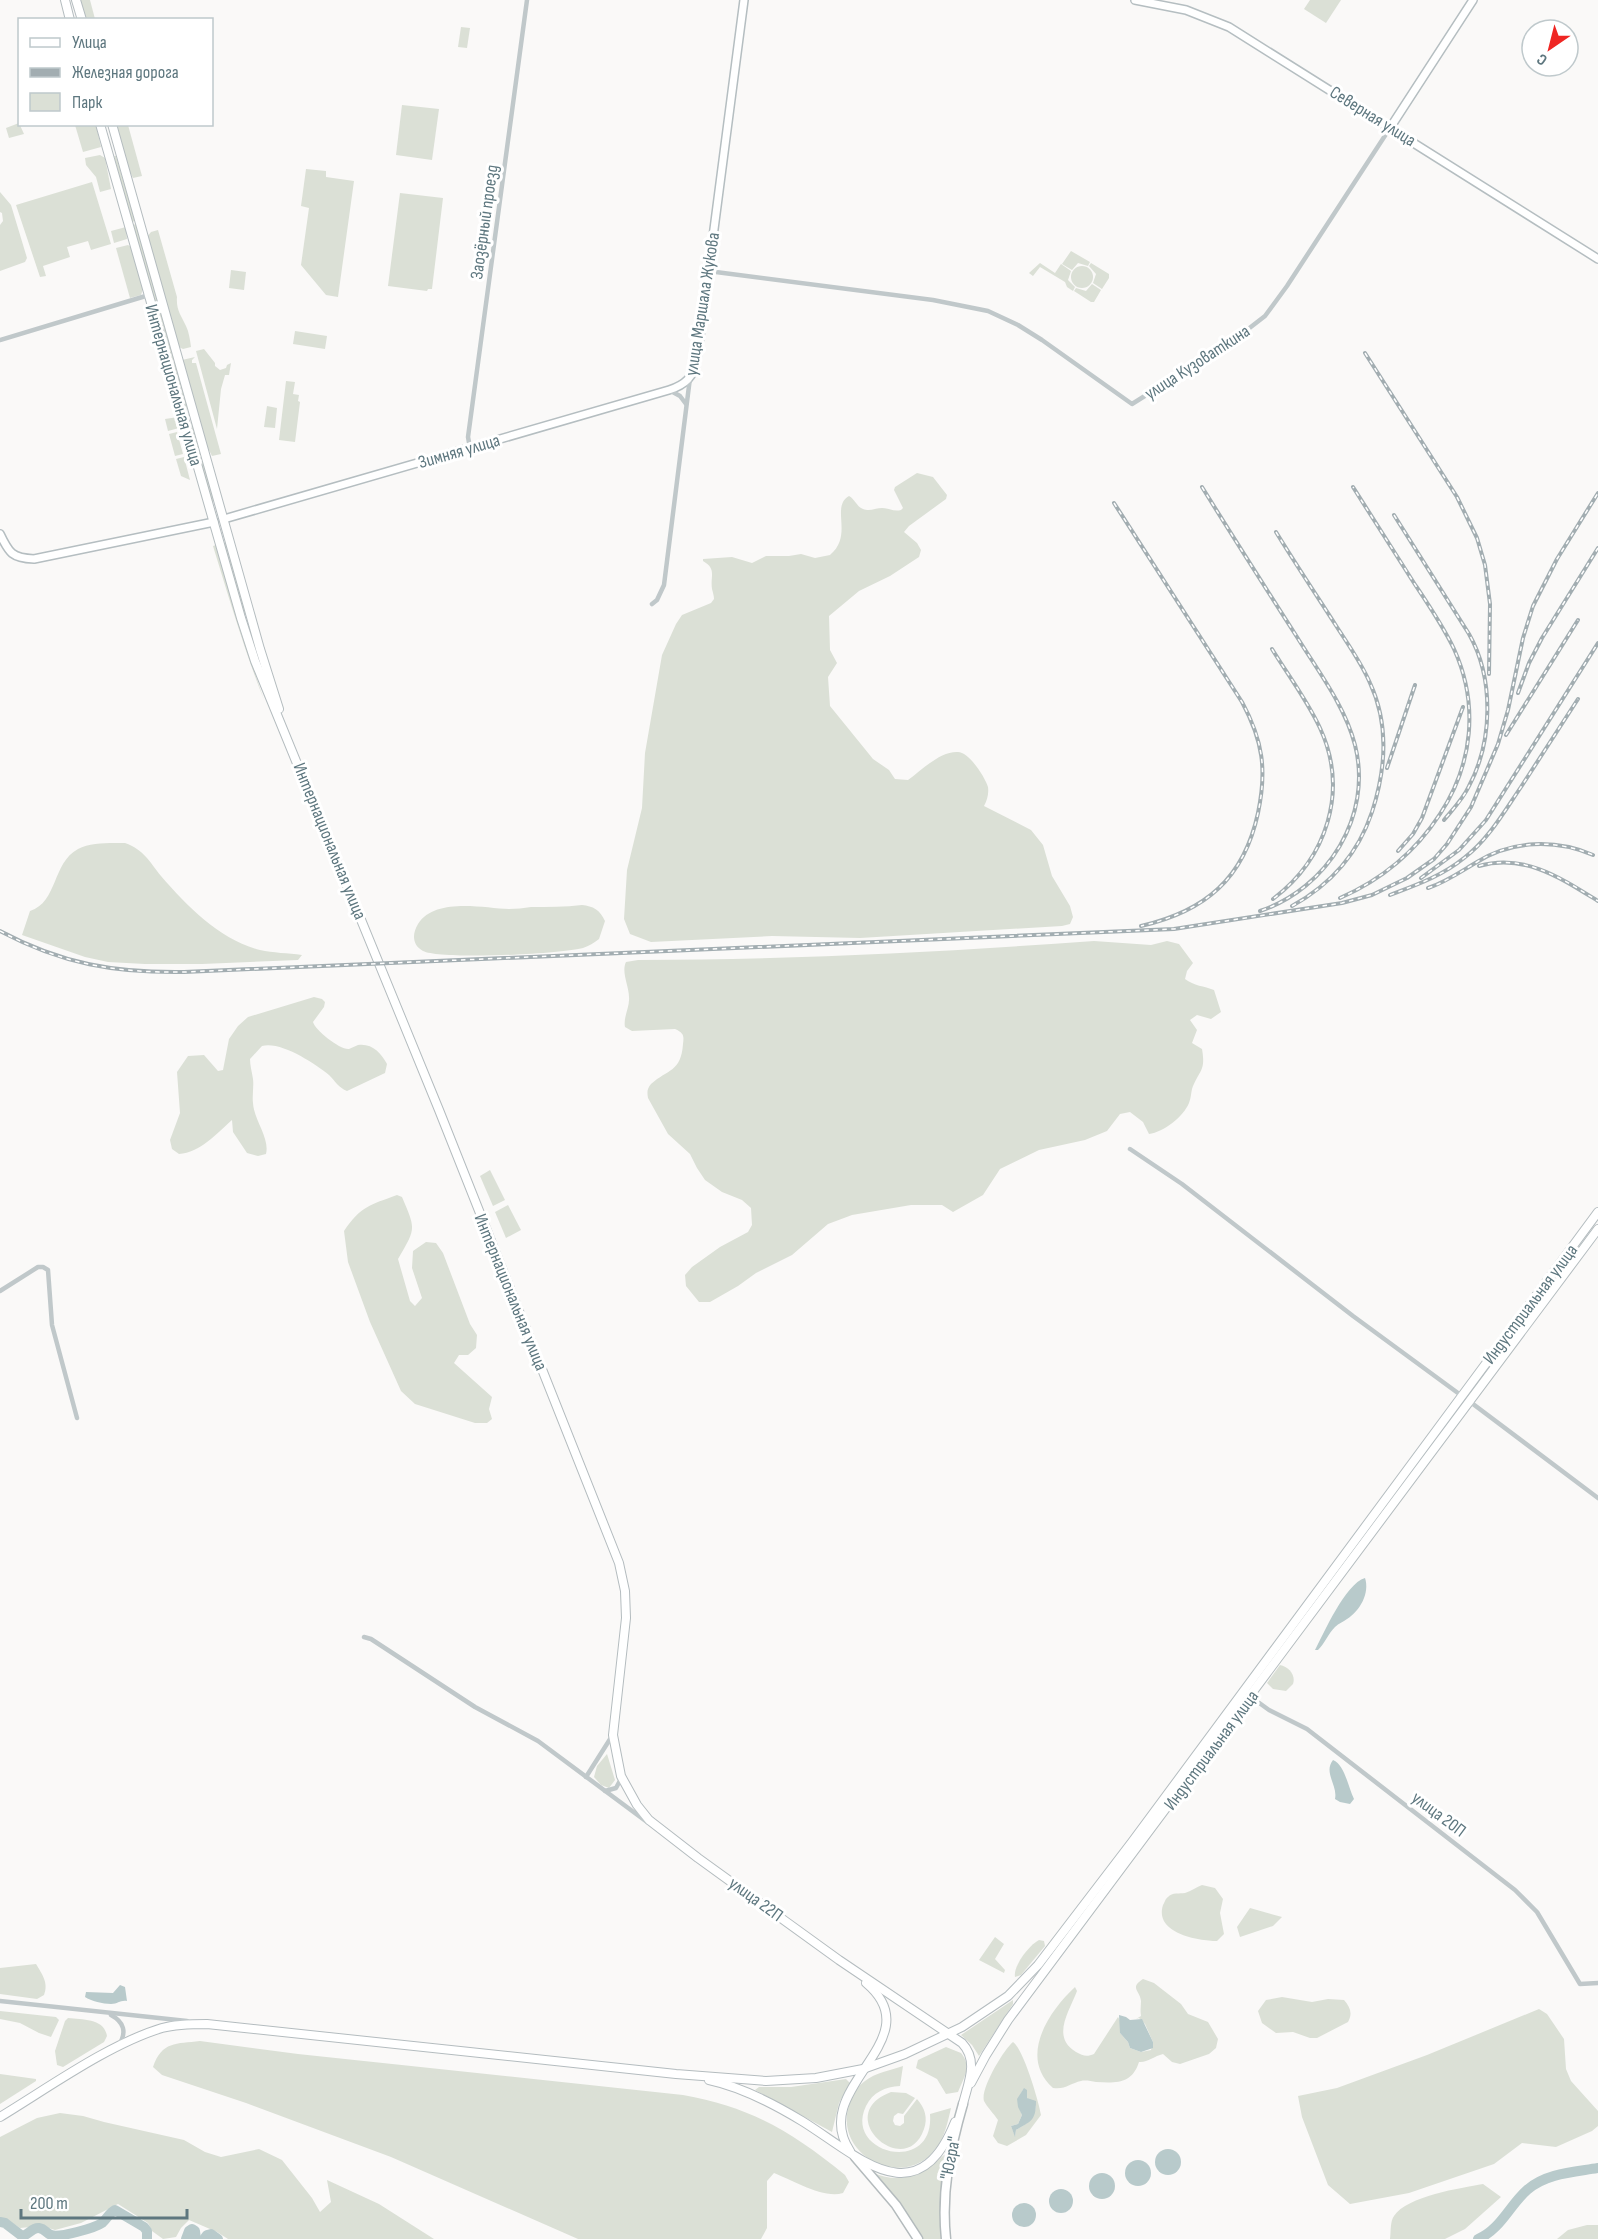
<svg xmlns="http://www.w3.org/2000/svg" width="1598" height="2239" viewBox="0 0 1598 2239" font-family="'Sofia Sans Condensed',sans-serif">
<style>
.green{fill:#dbe0d6;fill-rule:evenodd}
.water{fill:#b8cacb}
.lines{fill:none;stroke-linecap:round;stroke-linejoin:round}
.river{stroke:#b8cacb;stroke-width:10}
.secondary-casing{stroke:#b5bec1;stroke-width:10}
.primary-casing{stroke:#b4bcbf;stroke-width:10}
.highway-casing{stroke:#b4bbbd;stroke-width:11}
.street{stroke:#c0c8ca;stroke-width:4.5}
.secondary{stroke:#fff;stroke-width:7}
.primary{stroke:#fff;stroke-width:8}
.highway{stroke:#fff;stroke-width:8}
.rail-casing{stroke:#a2adb1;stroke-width:4}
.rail{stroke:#fff;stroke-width:1.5;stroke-dasharray:4.5;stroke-linecap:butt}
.labels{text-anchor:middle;stroke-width:6;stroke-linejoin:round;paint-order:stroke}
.street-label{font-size:18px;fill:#5e777f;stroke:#fff}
</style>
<rect width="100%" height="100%" fill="#faf9f8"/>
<g class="green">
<path d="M80 0H90L95 19H85Z"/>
<path d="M1310 0H1341L1326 23 1304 9Z"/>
<path d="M461 27 470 28 467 48 458 47Z"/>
<path d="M402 105 439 109 432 160 396 155Z"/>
<path d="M19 123 24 134 9 138 6 128Z"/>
<path d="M75 125H96L101 147 83 152Z"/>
<path d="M115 125H128L142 176 133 178 128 168Z"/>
<path d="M100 155 105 158 111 189 100 192 96 177 86 165 85 158Z"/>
<path d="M114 156H116L135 221 132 222Z"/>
<path d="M306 169 326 171V177L354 181 338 297 326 295 301 265 309 208 301 206Z"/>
<path d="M92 182 111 244 91 250 88 241 67 247 70 257 43 266 46 276 40 277 16 205Z"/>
<path d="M0 192 11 205 27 258 25 262 0 271V225L3 221 2 213 0 212Z"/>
<path d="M400 193 443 198 432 289H428L427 291 388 286Z"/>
<path d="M136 224 174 360 171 361 133 225Z"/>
<path d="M126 227 127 239 114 243 111 231Z"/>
<path d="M158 230 177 297C176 310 181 315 186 326 189 332 190 340 191 347L183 349 179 347 147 237 151 232Z"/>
<path d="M128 245 131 247 143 289 141 295 130 298 116 248Z"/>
<path d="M1071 251 1090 262 1088 266 1078 263 1072 270 1062 264Z"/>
<path d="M1040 263 1055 273 1061 264 1071 271 1068 280 1075 287 1073 291 1067 287 1065 282 1040 267 1033 276 1029 273Z"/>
<path d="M1091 263 1109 274V278L1102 289 1093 283 1096 274 1089 266Z"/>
<circle cx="1082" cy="277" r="11"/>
<path d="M231 270 246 272 244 290 229 288Z"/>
<path d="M1092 284 1101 290 1094 302H1091L1074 291 1076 288 1086 291Z"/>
<path d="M295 331 327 336 325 349 293 344Z"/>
<path d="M204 349 215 363V366L220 370 226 368 227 365 231 363 229 375H225L221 389 217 429 196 351Z"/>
<path d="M195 357 192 360V363H196L221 454 212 456 207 446 182 360Z"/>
<path d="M175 363 188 408 187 410 185 409 172 364Z"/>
<path d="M286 381 295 382 293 394 299 395 298 401 300 402 295 442 279 440Z"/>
<path d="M267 406 277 408 275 428 264 427Z"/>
<path d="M178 417 181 423 179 428 168 431 165 419Z"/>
<path d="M192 423 215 500 211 502 189 425Z"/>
<path d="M177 432 183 454 175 456 169 434Z"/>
<path d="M184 457 190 480 181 476 176 459Z"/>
<path d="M917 473 933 477 947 495 946 499 909 526 904 532 917 543 921 550 919 557 890 576 859 591 829 616 830 650 837 663 828 677 830 706 873 759 889 770 895 779 908 780C922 770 940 751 958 752 969 752 985 777 988 787 989 794 987 800 984 806L1031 830 1043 845 1052 876 1070 906 1073 917 1070 924 1062 926 860 938 772 936 651 942 630 934 624 919 627 870 642 808 645 753 662 655 676 624 682 615 711 603 714 599C714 596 713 593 712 589 710 576 717 569 703 561V559L732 557 752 563 766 556H789L801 554 815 558 830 555C854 535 830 507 849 496 855 499 856 506 863 509 870 512 875 508 882 508 889 508 894 512 901 510L903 508 894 490 895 487Z"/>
<path d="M227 542 246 614 244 615 223 543Z"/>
<path d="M216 545 240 630 264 700C244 649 229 598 213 546Z"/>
<path d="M125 843C144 850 149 861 161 876 188 907 220 940 260 950 273 953 288 953 302 955L298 960 202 964H145L108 962 85 957 22 935 30 911C58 902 52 863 78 849 91 842 110 843 125 843Z"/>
<path d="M582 905C593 906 600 910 605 921L599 939C594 943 589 946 583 948 561 954 441 960 423 951 412 945 412 934 418 924 435 897 483 908 509 909 516 909 524 908 531 907 548 907 565 907 582 905Z"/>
<path d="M1094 941 1151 945 1167 941 1179 944 1193 963 1187 971 1185 979C1194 986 1204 986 1214 990L1221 1012 1211 1019 1197 1015 1190 1020 1197 1030 1192 1043 1202 1049C1206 1072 1199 1070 1192 1089 1191 1093 1191 1098 1189 1103 1183 1117 1164 1132 1149 1134L1143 1122 1130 1112 1120 1114 1107 1131 1085 1140 1039 1150 1000 1169 983 1195 953 1212 942 1205H911L852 1215 828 1224 792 1255 756 1273 738 1286 710 1302H699L686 1286 685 1275 692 1267 720 1247 748 1232 752 1225 751 1208 742 1200 722 1192 705 1180 697 1168 690 1154 668 1134 648 1098C647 1092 647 1089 651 1084 668 1069 681 1072 683 1044 684 1036 684 1033 675 1029L632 1031 625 1027C623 1017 630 1007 629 997 629 986 621 972 626 962L638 960C790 960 942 952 1094 941Z"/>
<path d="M314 997 322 999 325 1002 324 1007 313 1022C315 1030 340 1050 349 1049 352 1048 355 1046 358 1045 372 1043 381 1053 387 1064L385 1073 347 1091C339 1088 335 1081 329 1075 314 1063 281 1041 262 1046L250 1059C250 1066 252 1072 253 1079 254 1087 252 1095 253 1103 254 1120 270 1138 266 1154L258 1156 247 1153 233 1132 232 1120C217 1133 200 1153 179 1154L172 1149 170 1140 180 1113 177 1072 188 1056 204 1055 218 1071 223 1070 229 1039 238 1026 248 1017Z"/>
<path d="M490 1170 505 1200 493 1206 480 1176Z"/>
<path d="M397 1195 402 1197C416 1230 416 1228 398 1259L410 1301 415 1306 422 1298 412 1268 413 1251 426 1242 436 1243 443 1253 470 1324 477 1335 476 1348 468 1355H459L454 1363 492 1397 489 1409 492 1419 487 1423H475L415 1404 401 1391 370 1322 348 1262 344 1231C361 1206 370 1205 397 1195Z"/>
<path d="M508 1205 521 1230 506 1238 495 1212Z"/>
<path d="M1280 1665C1289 1667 1296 1675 1293 1684L1286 1691 1273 1689 1267 1683Z"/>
<path d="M607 1754 615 1780 609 1788 601 1785 594 1777 597 1766Z"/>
<path d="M1202 1885 1215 1888 1223 1899 1220 1913 1224 1934 1217 1941C1198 1941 1154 1933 1163 1905 1165 1902 1165 1899 1168 1897 1172 1892 1180 1894 1185 1893 1191 1891 1197 1887 1202 1885Z"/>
<path d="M1250 1908 1282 1917 1273 1926 1240 1937 1237 1927Z"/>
<path d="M995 1937 1004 1944 995 1959 1005 1970 1004 1973 979 1960Z"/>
<path d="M1039 1940 1044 1941 1045 1946 1021 1975 1015 1977C1013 1966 1029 1945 1039 1940Z"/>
<path d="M36 1964C42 1974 49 1983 44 1995L37 1999 0 1994V1968Z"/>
<path d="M1143 1979 1154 1983 1181 2004 1188 2014 1208 2022 1218 2039 1216 2048 1209 2054 1180 2064 1172 2062 1163 2054C1154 2056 1147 2063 1139 2062 1132 2084 1117 2083 1096 2082 1091 2081 1085 2080 1081 2081 1071 2083 1065 2090 1053 2088 1018 2057 1049 2011 1075 1987L1077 1991C1069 2012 1051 2037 1076 2052 1083 2056 1087 2057 1094 2054L1118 2017 1121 2022 1120 2033 1128 2042 1130 2048 1141 2052 1151 2050 1153 2042 1145 2024 1139 2018 1136 2019 1141 2016C1140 2010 1141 2006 1141 2001 1140 1990 1129 1988 1143 1979Z"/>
<path d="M1282 1997 1312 2002 1328 1999 1344 2000C1350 2007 1353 2013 1348 2022L1317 2038H1310L1293 2032 1276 2033 1262 2023 1258 2011 1266 2000Z"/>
<path d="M1013 2000V2004L979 2056 972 2045 961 2035Z"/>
<path d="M1539 2009 1547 2014 1564 2039 1566 2069 1571 2081 1598 2111V2126L1592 2131 1556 2147 1522 2143 1494 2164 1409 2193 1350 2204 1328 2185 1302 2117 1298 2096 1337 2088 1427 2055Z"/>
<path d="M0 2011 56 2017 59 2020 51 2037 39 2033 20 2023 0 2019Z"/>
<path d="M68 2018C83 2020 104 2018 107 2036L104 2042 63 2067 57 2065 55 2051 65 2021Z"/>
<path d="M200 2041 298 2054 683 2095C751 2107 792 2132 845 2175L849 2182 843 2193C823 2199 792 2180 774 2173L767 2181V2228L761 2239H578L391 2157 246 2103 162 2075 153 2067C162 2041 176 2044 200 2041Z"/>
<path d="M1013 2042C1023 2048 1039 2102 1041 2115L1026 2135 1007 2146 998 2143 993 2136 998 2120C994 2114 987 2107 984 2101 980 2089 1004 2049 1013 2042ZM1023 2090H1027V2098L1036 2106C1034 2120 1026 2124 1016 2130L1015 2136 1011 2126 1018 2124 1022 2115C1018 2104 1016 2101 1023 2090Z"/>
<path d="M946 2047 961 2053C972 2066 964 2078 958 2092L946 2094 937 2079 916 2068 918 2060Z"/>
<path d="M903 2066 900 2086C885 2087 873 2092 866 2106 843 2154 935 2176 930 2114L951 2108C948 2121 945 2136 937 2147 905 2194 828 2154 851 2100 854 2093 858 2086 865 2081 875 2073 891 2070 903 2066Z"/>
<path d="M0 2074 36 2079V2081L0 2104Z"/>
<path d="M846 2079 850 2083 839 2103 832 2132 755 2090 759 2087H791Z"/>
<path d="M891 2092 906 2093 915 2098 903 2114 898 2113 894 2116 893 2121 895 2125 900 2126 904 2123V2116L917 2099C925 2108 928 2118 924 2129 906 2182 830 2115 891 2092Z"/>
<path d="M60 2113 83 2116 104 2122 184 2140 205 2152 221 2157 259 2149 282 2160 312 2198 320 2212 331 2202 327 2180 379 2204 434 2239H228L217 2232 189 2220 181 2228 176 2237 163 2239 152 2231 148 2223 118 2204 81 2223 55 2230 42 2226 20 2228 5 2218H0V2137L37 2118Z"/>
<path d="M944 2155 940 2203 942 2239H923L900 2204 874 2173C900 2185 925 2174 944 2155Z"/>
<path d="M1483 2184 1501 2197 1465 2229 1445 2239H1390C1391 2232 1390 2221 1394 2216 1407 2196 1461 2188 1483 2184Z"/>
<path d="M1587 2225H1598V2239H1557L1568 2230Z"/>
</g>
<g class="water">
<path d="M1365 1578C1370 1593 1360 1611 1347 1619 1343 1622 1339 1623 1335 1627 1328 1634 1325 1643 1318 1650H1315C1324 1633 1345 1584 1365 1578Z"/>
<path d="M1333 1760C1345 1765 1348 1787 1354 1799L1350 1804 1340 1802 1335 1799C1338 1785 1323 1773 1333 1760Z"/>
<path d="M120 1985 125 1987 127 2001C120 2000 118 2004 111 2004 103 2004 91 2001 85 1997L86 1992 113 1993Z"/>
<path d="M1119 2015 1126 2017 1130 2020 1142 2019 1153 2042V2048L1141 2052 1130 2048 1128 2042 1120 2033Z"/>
<path d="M1024 2088 1027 2090V2098L1036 2101C1036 2121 1031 2121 1016 2130L1015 2137 1011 2126 1018 2124 1022 2115 1018 2107 1017 2099Z"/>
<circle cx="1168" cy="2162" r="13"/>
<circle cx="1138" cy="2173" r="13"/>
<circle cx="1102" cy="2186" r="13"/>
<circle cx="1061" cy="2201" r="12"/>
<circle cx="1024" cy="2215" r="12"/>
</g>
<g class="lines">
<g class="river">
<path d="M0 2222 5 2223 22 2236C29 2235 32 2227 39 2228 45 2229 46 2233 51 2235 59 2238 95 2228 102 2223 107 2219 109 2213 115 2210L144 2227 147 2231V2239"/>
<path d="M186 2239 189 2231 192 2229 195 2231 196 2239"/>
<path d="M204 2239 207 2235 211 2234 218 2239"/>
<path d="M1478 2239C1501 2229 1509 2206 1527 2190 1546 2173 1575 2172 1598 2168"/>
</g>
<defs>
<g id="secondary">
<path d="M1135 0 1186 10 1229 27 1598 259"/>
<path d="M1390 128 1473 0"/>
<path d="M224 519 669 390C685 385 694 377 697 359L744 0"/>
<path d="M0 534C9 553 12 558 34 559L214 522"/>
</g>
<g id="primary">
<path d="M65 0 70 20"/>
<path d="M76 0 82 20"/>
<path d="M100 124 241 618 255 661 439 1110 619 1563 625 1591 626 1618 613 1735 621 1776 637 1805 649 1820 698 1858 839 1960 962 2043C979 2061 968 2083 963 2104"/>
<path d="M112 124 260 649 279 709"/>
<path d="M709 2080C742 2087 774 2104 802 2121 857 2155 917 2218 955 2122"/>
<path d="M971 2083 986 2055 1008 2020 1598 1229"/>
<path d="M0 2117C48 2088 109 2044 162 2028 177 2024 192 2024 207 2024L676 2074 766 2081 816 2078 863 2069 905 2054 962 2027 1008 1996 1038 1965 1132 1842 1598 1212"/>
<path d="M850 2151C807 2087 934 2040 866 1983"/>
</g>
<g id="highway">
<path d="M855 2157 896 2205 918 2239"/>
<path d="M946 2239C941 2192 950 2149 963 2104"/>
</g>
</defs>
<use href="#secondary" class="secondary-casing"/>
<use href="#primary" class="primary-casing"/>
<use href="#highway" class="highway-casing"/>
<g class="street">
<path d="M708 271 933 300 988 311 1018 325 1042 340 1132 404 1234 340 1265 316 1287 286 1390 128"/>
<path d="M0 340 149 295"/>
<path d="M669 390 680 396 686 404"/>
<path d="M470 448 468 437 527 0"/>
<path d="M652 604 657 600 664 585 690 378"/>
<path d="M1130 1149 1182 1184 1353 1316 1462 1396"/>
<path d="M0 1291 38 1267H43L48 1270 52 1325 77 1418"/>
<path d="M1469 1401 1598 1498"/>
<path d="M364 1637 371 1639 475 1707 538 1741 647 1822"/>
<path d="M1251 1697 1269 1710 1307 1729 1515 1890 1537 1912 1580 1984 1598 1983"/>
<path d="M586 1777 612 1736"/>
<path d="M605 1791 616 1788 622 1777"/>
<path d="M0 2001 187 2021"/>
<path d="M111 2015C124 2022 127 2032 119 2045"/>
</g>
<use href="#secondary" class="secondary"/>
<use href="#primary" class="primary"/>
<use href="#highway" class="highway"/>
<defs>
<g id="rail">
<path d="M1365 353 1457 497 1477 538 1485 565 1490 604 1489 674"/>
<path d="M1202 487C1233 537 1265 587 1297 637 1318 671 1345 706 1355 745 1373 816 1328 888 1260 911"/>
<path d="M1114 503 1242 702C1263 741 1267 770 1258 813 1244 878 1206 911 1141 926"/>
<path d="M1394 515 1469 634C1494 678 1493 741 1469 786 1463 799 1453 809 1444 820"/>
<path d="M1276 532C1295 563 1315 593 1335 624 1347 643 1361 662 1370 683 1389 724 1386 769 1372 812 1358 854 1330 885 1292 906"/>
<path d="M1272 649C1288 675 1307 700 1320 728 1349 791 1327 858 1273 899"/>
<path d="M1518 693 1529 663 1542 638 1598 548"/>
<path d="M1506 735 1578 620"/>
<path d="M1387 768 1415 685"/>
<path d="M1398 851 1413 834 1422 818 1463 707"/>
<path d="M1479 866C1524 853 1561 878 1598 901"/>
<path d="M1421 878 1459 850 1486 820 1598 643"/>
<path d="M1428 888C1446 882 1460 872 1477 862 1512 840 1556 839 1593 855"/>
<path d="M1390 895C1416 885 1442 876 1464 858 1488 840 1504 812 1521 787 1540 758 1559 728 1578 699"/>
<path d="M1340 898C1381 880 1416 851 1440 814 1473 764 1479 704 1454 649 1443 626 1428 604 1414 583 1394 551 1373 519 1353 487"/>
<path d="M0 931C62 964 115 973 184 972L1174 929 1342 903 1372 895 1407 878 1434 859 1447 844 1471 807 1498 744 1508 710 1523 638 1533 606 1557 559 1598 493"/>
</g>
</defs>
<use href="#rail" class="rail-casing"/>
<use href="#rail" class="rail"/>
</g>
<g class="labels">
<g class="street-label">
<text transform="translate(1373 116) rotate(32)" y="6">Северная улица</text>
<text transform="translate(484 222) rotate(-82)" y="6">Заозёрный проезд</text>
<text transform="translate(702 304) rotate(-81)" y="6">улица Маршала Жукова</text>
<text transform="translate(1197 362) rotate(-33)" y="6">улица Кузоваткина</text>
<text transform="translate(174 385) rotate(74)" y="6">Интернациональная улица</text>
<text transform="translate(459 451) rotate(-16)" y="6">Зимняя улица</text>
<text transform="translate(330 841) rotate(68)" y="6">Интернациональная улица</text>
<text transform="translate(511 1292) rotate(68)" y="6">Интернациональная улица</text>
<text transform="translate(1530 1304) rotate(-53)" y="6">Индустриальная улица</text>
<text transform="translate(1211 1750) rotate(-53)" y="6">Индустриальная улица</text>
<text transform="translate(1439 1814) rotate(37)" y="6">улица 20П</text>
<text transform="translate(756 1899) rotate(36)" y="6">улица 22П</text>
<text transform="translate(950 2158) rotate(-79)" y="6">"Югра"</text>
</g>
</g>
<rect x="18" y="18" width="195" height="108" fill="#ffffff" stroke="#bfc9cc" stroke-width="1.5"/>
<rect x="30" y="38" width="30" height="9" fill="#ffffff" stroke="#bfc9cc" stroke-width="1.5"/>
<text x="72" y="48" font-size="18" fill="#5e777f">Улица</text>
<rect x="30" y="68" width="30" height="9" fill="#a2adb1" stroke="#bfc9cc" stroke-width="1.5"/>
<text x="72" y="78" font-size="18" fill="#5e777f">Железная дорога</text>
<rect x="30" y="93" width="30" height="18" fill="#dbe0d6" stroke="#bfc9cc" stroke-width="1.5"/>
<text x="72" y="108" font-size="18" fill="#5e777f">Парк</text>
<g transform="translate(1550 48) rotate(215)"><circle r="28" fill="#ffffff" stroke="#bfc9cc" stroke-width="1.5"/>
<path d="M0-4.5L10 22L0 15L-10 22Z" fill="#ef2623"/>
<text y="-9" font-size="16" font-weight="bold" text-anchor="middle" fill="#5e777f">С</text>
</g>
<path d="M21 2209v9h166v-9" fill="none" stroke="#5e777f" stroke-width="3"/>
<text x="30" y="2209" font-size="18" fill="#5e777f" stroke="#ffffff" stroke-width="4.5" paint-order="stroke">200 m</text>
</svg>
